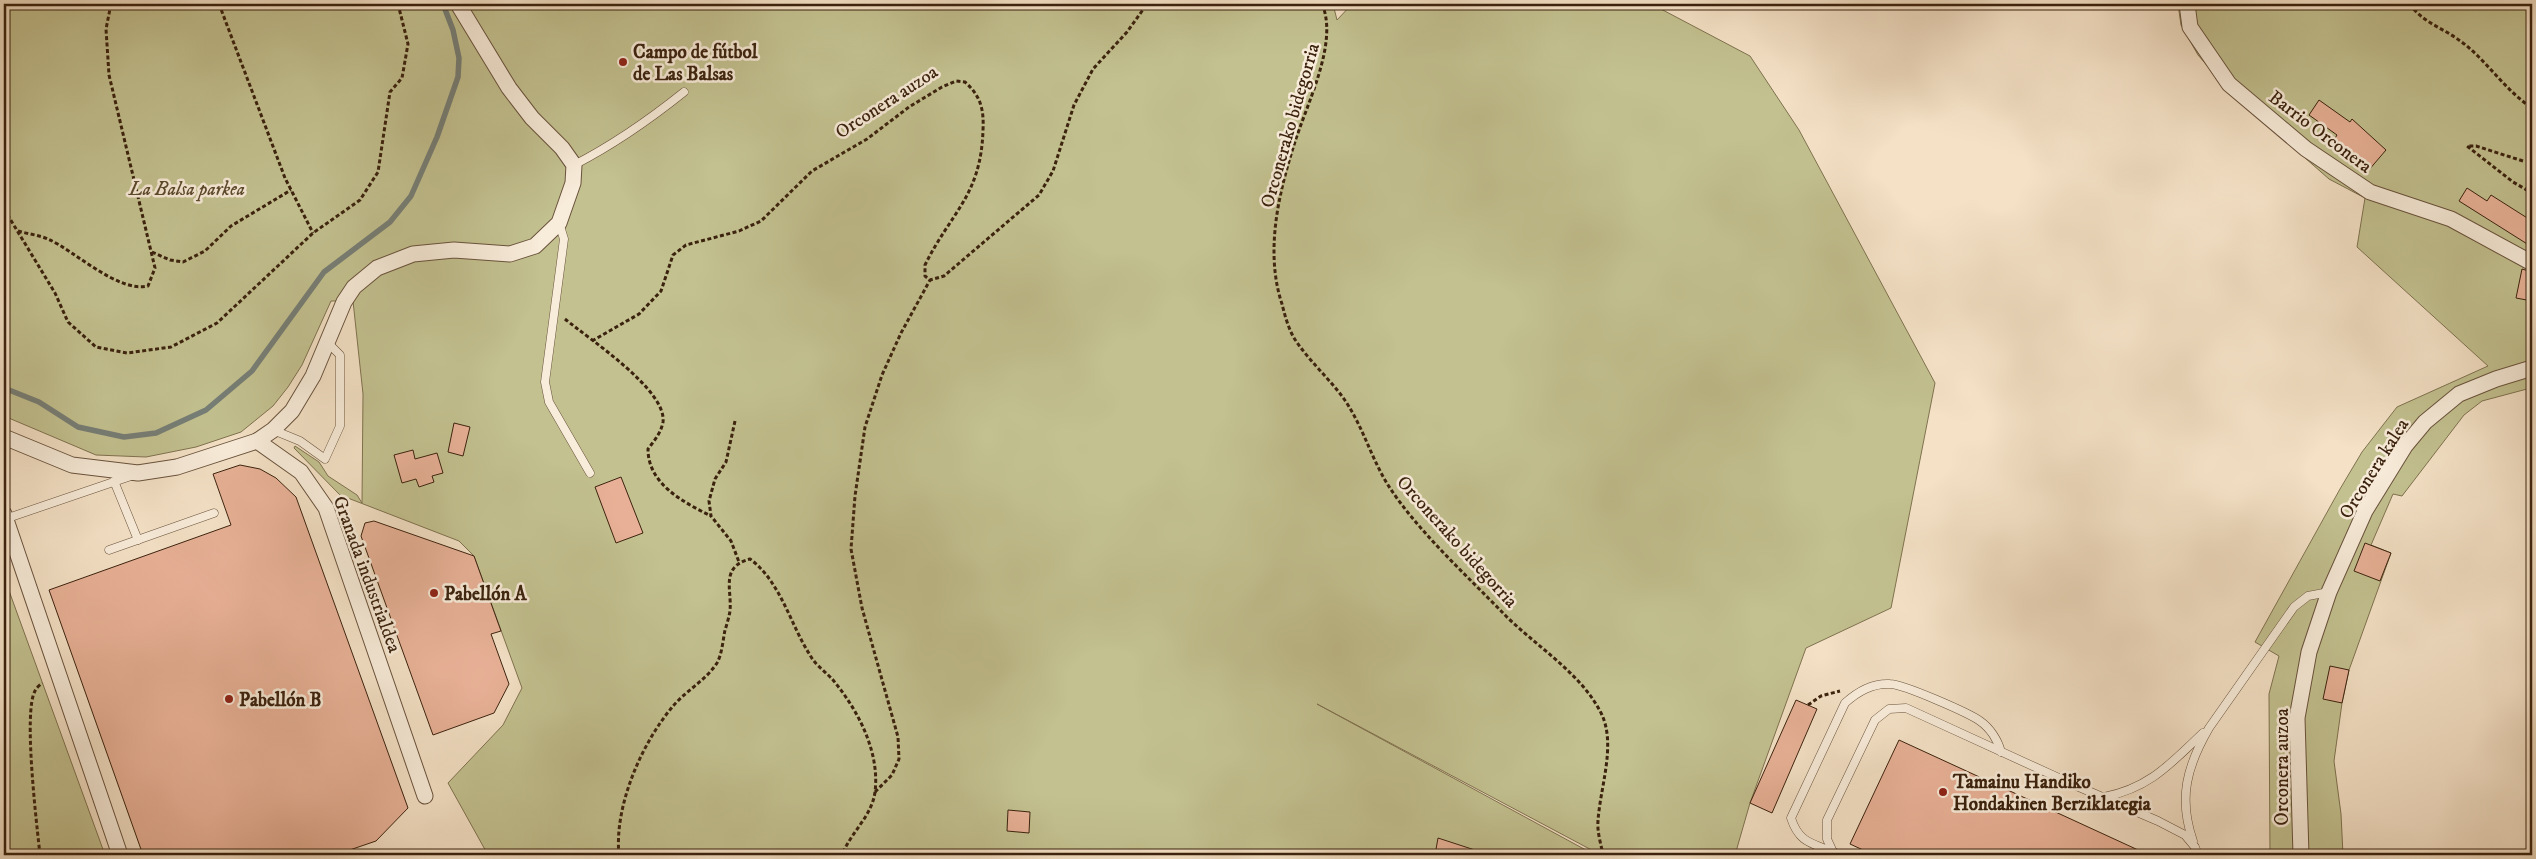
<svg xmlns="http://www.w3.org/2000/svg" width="2536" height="859" viewBox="0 0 2536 859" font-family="'IM FELL DW Pica',serif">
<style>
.green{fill:#c3c190;stroke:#7f724f}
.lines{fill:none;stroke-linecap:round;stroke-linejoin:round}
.stream{stroke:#767e76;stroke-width:5.5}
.building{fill:#e8b197;stroke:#3b220e}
.lane-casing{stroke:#69523c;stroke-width:9}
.street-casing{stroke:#69523c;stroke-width:17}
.path{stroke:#3b220e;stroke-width:3;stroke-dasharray:4 2.5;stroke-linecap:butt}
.lane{stroke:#f8ecda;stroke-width:8}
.street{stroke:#f8ecda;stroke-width:15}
.poi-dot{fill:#8f2418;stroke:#f8ecda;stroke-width:2}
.labels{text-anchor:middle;stroke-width:5;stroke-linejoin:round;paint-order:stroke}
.poi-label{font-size:19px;font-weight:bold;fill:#3b220e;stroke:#f8ecda;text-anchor:start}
.street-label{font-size:19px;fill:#3b220e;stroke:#f8ecda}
.park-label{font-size:19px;font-style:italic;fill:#5d4a2e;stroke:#f8ecda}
</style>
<rect width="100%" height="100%" fill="#f4e1c6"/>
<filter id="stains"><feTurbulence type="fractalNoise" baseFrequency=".004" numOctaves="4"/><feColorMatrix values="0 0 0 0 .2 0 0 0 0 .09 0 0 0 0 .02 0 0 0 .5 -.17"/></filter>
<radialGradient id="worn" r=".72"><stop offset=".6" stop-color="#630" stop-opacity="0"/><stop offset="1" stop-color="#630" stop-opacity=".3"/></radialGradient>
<g class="green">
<path d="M4 4H1333L1337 20 1352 4H1619L1621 6 1659 8 1750 56 1799 130 1935 383 1891 608 1806 648 1750 803 1735 855H1601L1317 704 1595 855H488L448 783 503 725 522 688 474 556 459 541 340 495 294 448 295 446 319 462 328 476 357 495 362 503 363 394 353 301H331L302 365 288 387 273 406 241 432 196 447 146 457 96 455 4 416Z"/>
<path d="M2178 4H2532V390L2527 389 2482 401 2464 415 2402 496 2393 494 2371 545 2391 553 2349 670 2342 703 2334 761 2341 814 2343 855H2270L2269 694 2279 656 2255 642 2340 489 2362 452 2397 407 2488 366 2357 247 2365 198 2329 179 2230 92 2198 55 2181 25Z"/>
<path d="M4 577 105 855H4Z"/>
</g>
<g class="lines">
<path class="stream" d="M4 388 39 402 78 427 124 437 156 433 206 410 252 371 324 272 390 222 411 196 437 137 458 77 459 58 453 30 443 4"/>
</g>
<g class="building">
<path d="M2319 100 2350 122 2352 119 2386 150 2368 171 2334 140 2337 135 2309 115Z"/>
<path d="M2467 188 2487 201 2491 195 2532 221V247L2459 201Z"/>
<path d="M2522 269 2532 272V301L2516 298Z"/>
<path d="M454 423 470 427 463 456 448 452Z"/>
<path d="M413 450 415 459 437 453 443 473 432 476 434 482 419 487 416 479 402 483 394 455Z"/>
<path d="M240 465 260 469 276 478 296 497 408 808 376 841 335 855H143L49 590 231 525 213 474Z"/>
<path d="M621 477 643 533 616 543 595 487Z"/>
<path d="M374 521 474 556 501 631 491 634 509 684 494 713 433 735 361 536 365 523Z"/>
<path d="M2365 543 2391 553 2380 581 2354 571Z"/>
<path d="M2330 666 2349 670 2342 703 2323 699Z"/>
<path d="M1796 700 1817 709 1772 813 1750 803Z"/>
<path d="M1899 740 2149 855H1874L1850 844Z"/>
<path d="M1008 810 1030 812 1029 833 1007 831Z"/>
<path d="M1438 838 1481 852V855H1435Z"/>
</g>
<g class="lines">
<defs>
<g id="lane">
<path d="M574 165C613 145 649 120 684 92"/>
<path d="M559 223 564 239 545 382 549 402 590 473"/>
<path d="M273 430 300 441 325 459 340 426V355L328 343"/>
<path d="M114 481 138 540"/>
<path d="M5 519 131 476"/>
<path d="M109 550 214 513"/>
<path d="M2104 797C2150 788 2171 763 2203 733"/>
<path d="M2193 841C2178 798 2187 766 2209 728L2294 607 2308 596 2329 592"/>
<path d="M1833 852C1812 843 1799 843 1791 818L1845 703C1857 692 1873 683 1890 684 1903 684 1969 713 1980 721 1990 728 1998 740 2001 752"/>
<path d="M1841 855 1833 852 1827 839V820L1875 720 1889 709 1906 708 2072 784 2158 821 2185 835 2195 847 2198 855"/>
</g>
<g id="street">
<path d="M2187 4 2190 27 2229 84 2306 149 2370 192 2451 219 2532 263"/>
<path d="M4 437 72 465 138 473 177 467 257 441 273 430 292 411 313 376 344 302 354 287 377 268 413 254 454 250 510 254 535 246 559 223 573 183 574 165 562 148 532 118 509 88 458 4"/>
<path d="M257 441 301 472 326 508 425 796"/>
<path d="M4 514 120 855"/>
<path d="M2301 855 2297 718 2309 652 2329 592 2365 511 2405 446 2425 422 2459 394 2496 379 2532 368"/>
</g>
</defs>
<use href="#lane" class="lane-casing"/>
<use href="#street" class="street-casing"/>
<g class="path">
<path d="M219 4 285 178 313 233"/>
<path d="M1322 4C1339 43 1306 105 1294 145 1278 195 1265 253 1282 304 1285 316 1289 331 1296 341 1312 365 1337 385 1351 410 1365 434 1373 461 1388 485 1416 529 1466 575 1503 613 1535 646 1582 673 1602 715 1616 746 1600 788 1598 821 1597 832 1601 844 1603 855"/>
<path d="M2410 4C2421 21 2440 27 2456 38 2485 57 2503 89 2532 108"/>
<path d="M2523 161 2476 146H2467L2513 182 2532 193"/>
<path d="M4 209 55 293 68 322 96 347 127 353 171 347 217 323 313 233 360 200 378 172 390 92 402 78 408 44 398 4"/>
<path d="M18 231C28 234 39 235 48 239 75 251 118 293 148 286L155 268 109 75 106 29 111 4"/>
<path d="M152 252 170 260 183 262 205 251 231 226 291 190"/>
<path d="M565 319C589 339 667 390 663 422 661 433 654 441 648 449 648 484 683 502 711 516"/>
<path d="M592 341 639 314 661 291 673 255 686 245 739 231 761 221 812 171 867 139 909 107 942 87 956 81 965 82C981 96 984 110 983 130 981 196 951 212 925 265V276L930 280 944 276 1039 195 1053 171 1074 105 1093 69 1127 32 1147 4"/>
<path d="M735 421 726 462 715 479 709 501 711 516 731 541 739 562"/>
<path d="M1808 705 1821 696 1840 691"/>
<path d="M875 792 892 775 899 759 898 737 862 608 851 549 855 496 865 427 882 375 901 333 930 280"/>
<path d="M40 855C37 826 23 712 35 691 36 688 40 685 42 683"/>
<path d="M474 855 489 853 496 855"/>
<path d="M619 855C614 806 642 742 674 705 687 690 706 680 717 663 722 654 723 640 725 630 727 624 729 617 730 611 732 589 720 567 750 559 781 582 790 624 810 655 815 665 826 672 833 680 858 710 880 752 875 792 872 816 851 832 842 855"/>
</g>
<use href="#lane" class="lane"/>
<use href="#street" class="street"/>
</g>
<g class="poi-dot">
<circle cx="623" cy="62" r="5"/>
<circle cx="434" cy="593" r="5"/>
<circle cx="229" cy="699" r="5"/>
<circle cx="1943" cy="792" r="5"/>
</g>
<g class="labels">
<g class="poi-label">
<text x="633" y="58">Campo de fútbol<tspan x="633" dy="22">de Las Balsas</tspan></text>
<text x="444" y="600">Pabellón A</text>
<text x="239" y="706">Pabellón B</text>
<text x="1953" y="788">Tamainu Handiko<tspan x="1953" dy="22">Hondakinen Berziklategia</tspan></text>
</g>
<g class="street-label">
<text transform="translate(886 101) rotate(-33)" y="7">Orconera auzoa</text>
<text transform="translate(1289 125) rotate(-74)" y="7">Orconerako bidegorria</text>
<text transform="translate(2321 131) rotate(37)" y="7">Barrio Orconera</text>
<text transform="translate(2373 468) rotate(-58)" y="7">Orconera kalea</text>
<text transform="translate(1458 541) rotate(48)" y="7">Orconerako bidegorria</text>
<text transform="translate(368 574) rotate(70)" y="7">Granada industrialdea</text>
<text transform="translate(2281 767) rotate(-90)" y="7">Orconera auzoa</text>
</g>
<g class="park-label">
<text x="187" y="195">La Balsa parkea</text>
</g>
</g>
<rect width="2536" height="859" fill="none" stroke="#f4e1c6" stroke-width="20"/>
<rect x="5" y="5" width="2526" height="849" fill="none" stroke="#3b220e" stroke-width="2.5"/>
<rect x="10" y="10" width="2516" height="839" fill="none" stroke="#3b220e"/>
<rect width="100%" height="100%" filter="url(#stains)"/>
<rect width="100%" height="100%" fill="url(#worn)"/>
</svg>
